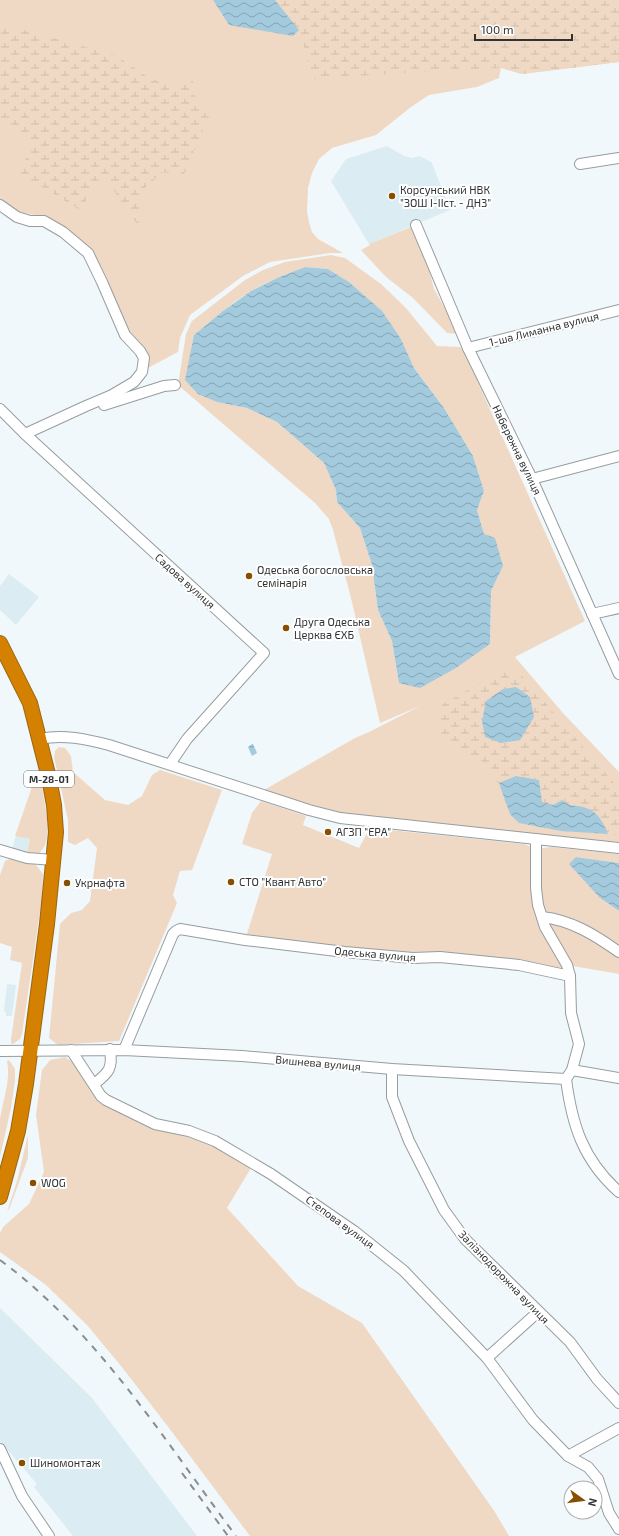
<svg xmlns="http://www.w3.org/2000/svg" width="619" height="1536" viewBox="0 0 619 1536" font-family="'Exo 2',sans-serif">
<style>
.built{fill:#dcecf3}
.green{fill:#f0d9c4;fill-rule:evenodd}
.wetland{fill:url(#wetland-marsh)}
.water{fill:url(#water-waves)}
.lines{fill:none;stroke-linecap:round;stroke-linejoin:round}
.minor-casing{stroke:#969da0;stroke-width:12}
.highway-casing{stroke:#9b6512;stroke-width:16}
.minor{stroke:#fff;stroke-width:10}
.highway{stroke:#d48000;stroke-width:14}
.rail{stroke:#878c8f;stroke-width:2;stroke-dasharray:7 7;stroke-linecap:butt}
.poi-dot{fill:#874f00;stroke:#fff;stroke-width:1.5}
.labels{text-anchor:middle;stroke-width:4;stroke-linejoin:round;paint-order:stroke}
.shield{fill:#fff;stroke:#6e7071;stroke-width:1}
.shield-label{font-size:10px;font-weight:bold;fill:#303234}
.poi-label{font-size:11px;fill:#303234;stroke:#fff;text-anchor:start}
.street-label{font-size:11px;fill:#303234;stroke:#fff}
</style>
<defs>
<pattern id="wetland-marsh" width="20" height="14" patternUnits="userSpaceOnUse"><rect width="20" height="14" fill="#f0d9c4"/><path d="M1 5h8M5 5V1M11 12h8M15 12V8" fill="none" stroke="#cebba9"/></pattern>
<pattern id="water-waves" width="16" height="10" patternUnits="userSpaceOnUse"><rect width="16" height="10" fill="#a3cadd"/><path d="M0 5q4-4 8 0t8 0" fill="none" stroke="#85a5b4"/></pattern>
</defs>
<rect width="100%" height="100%" fill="#f0f8fc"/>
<g class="built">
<path d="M387 146 404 156 412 158 419 156 426 159 432 163 450 210 369 244 331 181 346 159Z"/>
<path d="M9 574 39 597 16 625 0 610V586Z"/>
<path d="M16 836 30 839 27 853 12 849Z"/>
<path d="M7 984 16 985 12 1016H6V1012L4 1011Z"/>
<path d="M0 1308 92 1398 197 1536H73L34 1487 37 1484 0 1441Z"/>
</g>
<g class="green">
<path d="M0 0H213L229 25 299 30 619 0V62L522 74 501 68 499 78 477 87 429 95 411 107 376 135 332 148 319 159 312 173 308 188 307 211 309 222 312 232 318 239 343 253H330L270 262 243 276 190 315 180 338 178 352 146 369 126 333 89 252 46 217 19 212 0 200Z"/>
<path d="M411 227 429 270 434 289 459 334 447 333 413 298 386 277 361 250 370 245 369 244Z"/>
<path d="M331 255 345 258 381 284 406 308 437 346 461 347 466 356 585 621 515 657 563 713 619 772V842L578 840 340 813 289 798 264 790 355 738 369 732 420 706 380 723 351 598 333 530 329 519 315 503 178 385 186 334 192 321 245 280 263 270 285 262ZM305 267 328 269 349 282 401 339 414 368 444 408 473 456 484 491 477 510 484 534 503 566 491 591 490 644 399 683 392 641 378 610 372 565 360 528 337 502 336 490 324 463 277 422 247 408 217 402 194 335C213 320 231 303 251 291 268 281 287 274 305 267Z"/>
<path d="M59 747 65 748 71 756 73 772 105 800 128 805 142 796 152 775 160 770 222 790 192 870 180 871 173 895 177 903 119 1041 58 1045 49 1038 60 924 71 913 82 910 90 901 97 848 88 838 75 845 68 842V820L54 757 55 751Z"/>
<path d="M35 778H40C43 794 50 823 47 838 46 845 42 850 38 855L27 853 30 839 15 836Z"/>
<path d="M261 801 306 816 303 825 359 848 370 828 524 844 536 849 551 847 619 854V863L576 857 600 898 619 911V974L567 965 561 974 245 940 272 854 242 844 252 813Z"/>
<path d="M12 858 36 865 43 874 42 898 22 1034 20 1039 13 1044 11 1043V1039L22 963 10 960 12 947 0 943V875L5 861Z"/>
<path d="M65 1057 85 1070 101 1096 155 1124 189 1131 254 1163 227 1208 298 1286 362 1323 495 1512 509 1536H250L169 1428 121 1366 87 1325 46 1285 0 1252V1233L3 1227 29 1204 44 1172 36 1115 42 1070 50 1060Z"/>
<path d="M9 1060 15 1069V1080L11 1108 0 1157C0 1145 0 1131 0 1119 3 1100 11 1080 7 1061Z"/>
<path d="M28 1135V1158L10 1207 7 1212 17 1181Z"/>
</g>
<g class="wetland">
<path d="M213 0H619V62L522 74 501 68 433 71 313 79 299 30 293 36 229 25Z"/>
<path d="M0 12 2 24 115 55 151 79 170 85 193 79V93L209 117 183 176 163 172 141 191 140 227 123 207 110 183 98 180 80 210 18 172 33 146 0 123Z"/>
<path d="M502 671H518L615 784 619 799V835L561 831 519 823 510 814 491 766 448 744 441 733 438 713 443 704Z"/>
</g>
<g class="water">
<path d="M213 0H275L299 30 293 36 229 25Z"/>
<path d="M305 267 328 269 349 282 382 311 401 339 414 368 444 408 473 456 484 491 477 510 484 534 495 538 503 566 491 591 490 644 456 668 420 688 399 683 392 641 378 610 372 565 360 528 337 502 336 490 324 463 277 422 247 408 217 402 198 394 185 380 194 335 223 311 251 291 277 278Z"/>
<path d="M516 687 530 697 534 717 520 740 501 743 485 737 482 721 486 701 503 689Z"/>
<path d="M252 744H253L257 753 252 756 248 747Z"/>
<path d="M516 776 539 780 542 802 553 805 562 800C571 808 575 804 586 808 598 811 604 824 608 834L561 831 519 823 510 814 499 783Z"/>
<path d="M576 857 619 863V911L600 898 569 864Z"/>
</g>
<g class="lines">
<defs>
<g id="minor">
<path d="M580 164 619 158"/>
<path d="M0 205 17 217 30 221H44L63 232 88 253 102 282 125 335 140 351 144 358 142 372 134 382 112 395 86 406 25 434"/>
<path d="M416 225 468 348 532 479 619 674"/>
<path d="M468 348 619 310"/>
<path d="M104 405 164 386 175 385"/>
<path d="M0 409 25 434 264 653 187 739 170 764"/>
<path d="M532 479 619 456"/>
<path d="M592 614 619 608"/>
<path d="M40 739C63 734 86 739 109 745L309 810 340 818 619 848"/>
<path d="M536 839V888L538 905 545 927 567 965 570 976 571 1013 579 1044 572 1070 566 1079C572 1125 583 1160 619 1192"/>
<path d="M0 850 27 858 54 860"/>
<path d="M542 917C571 920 595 935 619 952"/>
<path d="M71 1050 101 1096 106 1100 155 1124 189 1131 215 1141 271 1174 354 1231 404 1271 487 1358 533 1420 568 1456 588 1467 598 1479 609 1513 619 1529"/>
<path d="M124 1050 173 934 176 931 180 929 245 940 345 952 413 958 440 957 519 965 570 976"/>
<path d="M0 1051 124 1050 242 1056 392 1069 566 1079"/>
<path d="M392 1069V1097L409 1141 444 1210 465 1239 570 1342 597 1379 619 1403"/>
<path d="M572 1070 619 1078"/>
<path d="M94 1084C109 1073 113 1068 110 1049"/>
<path d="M487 1358 538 1312"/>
<path d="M0 1449 22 1496 49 1536"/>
<path d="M568 1456 619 1428"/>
</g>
<path id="highway" d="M0 643 30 703 49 778 54 805 56 832 47 924 26 1084 18 1131 0 1197"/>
</defs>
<use href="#minor" class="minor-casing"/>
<use href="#highway" class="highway-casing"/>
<use href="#minor" class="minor"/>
<use href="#highway" class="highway"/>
<g class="rail">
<path d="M0 1260C98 1332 164 1440 236 1536"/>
<path d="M182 1473 228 1536"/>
</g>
</g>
<g class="poi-dot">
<circle cx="392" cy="196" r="4"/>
<circle cx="249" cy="576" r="4"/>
<circle cx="286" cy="628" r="4"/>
<circle cx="328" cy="832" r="4"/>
<circle cx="231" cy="882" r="4"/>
<circle cx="67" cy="883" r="4"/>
<circle cx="33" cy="1183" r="4"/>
<circle cx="22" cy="1463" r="4"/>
</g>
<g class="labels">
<rect class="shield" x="24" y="771" width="50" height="16" rx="3"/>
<g class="shield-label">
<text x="49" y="783">М-28-01</text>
</g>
<g class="poi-label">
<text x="400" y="194">Корсунський НВК<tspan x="400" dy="13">"ЗОШ І-ІІст. - ДНЗ"</tspan></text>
<text x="257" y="574">Одеська богословська<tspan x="257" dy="13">семінарія</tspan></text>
<text x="294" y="626">Друга Одеська<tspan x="294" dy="13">Церква ЄХБ</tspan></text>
<text x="336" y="836">АГЗП "ЕРА"</text>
<text x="239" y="886">СТО "Квант Авто"</text>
<text x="75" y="887">Укрнафта</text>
<text x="41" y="1187">WOG</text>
<text x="30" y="1467">Шиномонтаж</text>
</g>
<g class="street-label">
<text transform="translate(544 329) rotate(-14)" y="4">1-ша Лиманна вулиця</text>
<text transform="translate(517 450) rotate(64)" y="4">Набережна вулиця</text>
<text transform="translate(185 581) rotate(42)" y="4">Садова вулиця</text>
<text transform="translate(375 954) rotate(5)" y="4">Одеська вулиця</text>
<text transform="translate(318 1063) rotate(5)" y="4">Вишнева вулиця</text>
<text transform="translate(340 1222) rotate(36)" y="4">Степова вулиця</text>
<text transform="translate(504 1277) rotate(46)" y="4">Залізнодорожна вулиця</text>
</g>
</g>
<g transform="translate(583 1500) rotate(104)"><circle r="19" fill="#ffffff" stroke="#acadae"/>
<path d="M0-3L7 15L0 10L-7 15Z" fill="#874f00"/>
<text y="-6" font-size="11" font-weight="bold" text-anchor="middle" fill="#303234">N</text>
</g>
<path d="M475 34v6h97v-6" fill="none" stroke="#303234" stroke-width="2"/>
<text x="481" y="34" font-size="12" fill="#303234" stroke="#ffffff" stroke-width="3" paint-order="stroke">100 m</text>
</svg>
